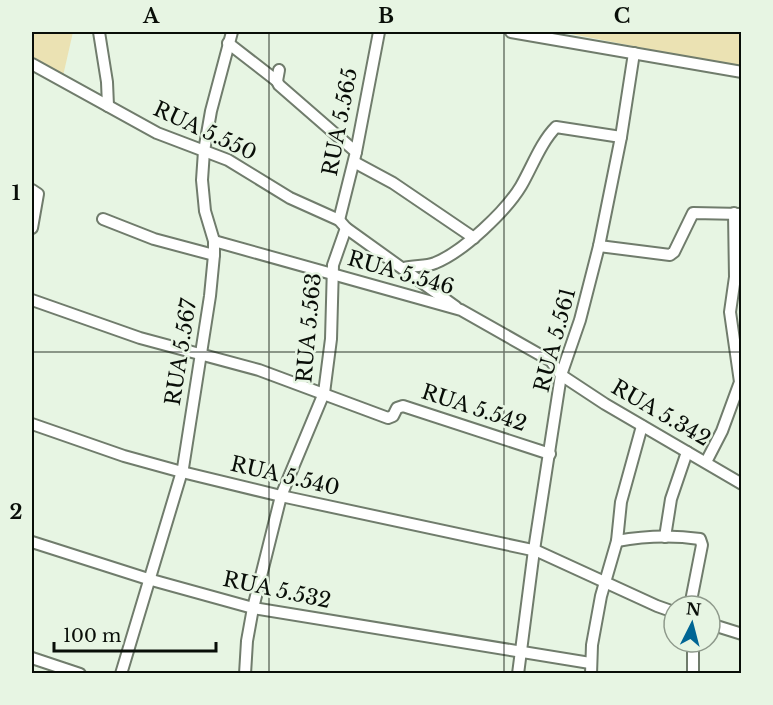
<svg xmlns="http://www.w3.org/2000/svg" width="773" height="705" viewBox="0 0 773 705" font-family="'Libre Baskerville',serif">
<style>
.grass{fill:#ebe2b3}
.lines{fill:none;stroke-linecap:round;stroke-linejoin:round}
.street-casing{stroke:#707c6c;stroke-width:14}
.street{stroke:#fff;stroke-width:10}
.grid{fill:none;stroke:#090e08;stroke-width:1.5;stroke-opacity:0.55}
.labels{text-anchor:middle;stroke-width:5;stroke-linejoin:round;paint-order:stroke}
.street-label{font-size:21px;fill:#090e08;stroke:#e7f5e3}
.neatline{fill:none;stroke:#090e08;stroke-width:2}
.grid-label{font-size:20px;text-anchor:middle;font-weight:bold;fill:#090e08}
</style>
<rect width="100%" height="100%" fill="#e7f5e3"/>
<g class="grass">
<path d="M32 32H73L63 76 32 62Z"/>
<path d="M561 32H741V67Z"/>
</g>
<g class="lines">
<defs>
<g id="street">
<path d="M99 32 107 82 108 106"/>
<path d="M511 32 742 72"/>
<path d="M228 43 277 81"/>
<path d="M32 64 157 133 228 160 290 198 339 220 346 228 456 307"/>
<path d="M279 70 277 81 279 85 356 152"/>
<path d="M354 162 393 183 474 238"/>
<path d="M32 190 38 194 32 228"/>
<path d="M103 219 154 239 214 255"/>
<path d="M339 220 356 152 379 32"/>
<path d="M214 241 461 310 551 361 561 375 605 404 742 484"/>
<path d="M599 246 670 255 674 252 693 213 742 214"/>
<path d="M404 268C414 265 426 267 435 263 463 252 506 211 521 186 532 167 541 142 556 127L621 137"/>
<path d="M32 300 140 338 259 370 388 418 393 416 397 408 403 406 550 454"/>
<path d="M32 424 124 456 182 472 281 496 537 551 657 606 674 612"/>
<path d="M706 462 722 431 740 382 730 312 735 277 734 213"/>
<path d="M665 537 671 499 687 452"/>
<path d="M617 541C644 536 673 535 700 539L702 545 690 606"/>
<path d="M32 542 148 579 253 608 590 663"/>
<path d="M710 624 742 634"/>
<path d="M32 658 80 674"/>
<path d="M121 674 183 468 210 296 214 255V241L205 211 202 180 204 151 211 111 232 32"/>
<path d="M245 674 247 641 253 608 281 496 324 393 331 339 333 265 346 228"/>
<path d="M518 674 534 550 561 375 580 320 599 246 621 137 634 53"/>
<path d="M591 674 592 645 601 596 617 541 621 502 642 426"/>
<path d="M693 674V642"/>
</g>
</defs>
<use href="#street" class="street-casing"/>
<use href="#street" class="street"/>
</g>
<path class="grid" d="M269 32V674M504 32V674M32 352H742"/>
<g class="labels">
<g class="street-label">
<text transform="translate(340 122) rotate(-79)" y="7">RUA 5.565</text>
<text transform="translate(205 131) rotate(25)" y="7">RUA 5.550</text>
<text transform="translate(401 273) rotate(16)" y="7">RUA 5.546</text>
<text transform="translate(309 328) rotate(-85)" y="7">RUA 5.563</text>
<text transform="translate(555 340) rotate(-75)" y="7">RUA 5.561</text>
<text transform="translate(181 352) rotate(-81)" y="7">RUA 5.567</text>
<text transform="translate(474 408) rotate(18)" y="7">RUA 5.542</text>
<text transform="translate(661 413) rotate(30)" y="7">RUA 5.342</text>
<text transform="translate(285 476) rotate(13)" y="7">RUA 5.540</text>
<text transform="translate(277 590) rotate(12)" y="7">RUA 5.532</text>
</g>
</g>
<rect width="773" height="705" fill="none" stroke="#e7f5e3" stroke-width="66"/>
<g transform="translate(692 624) rotate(6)"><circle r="28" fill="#e7f5e3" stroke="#8e998b" stroke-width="1.5"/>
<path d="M0-4.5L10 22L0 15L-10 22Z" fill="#006594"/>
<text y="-9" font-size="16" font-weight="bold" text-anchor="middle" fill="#090e08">N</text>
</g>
<path d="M54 642v9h162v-9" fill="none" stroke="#090e08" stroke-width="3"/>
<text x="63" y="642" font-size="18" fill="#090e08" stroke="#e7f5e3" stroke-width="4.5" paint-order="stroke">100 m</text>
<rect x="33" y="33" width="707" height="639" class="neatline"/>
<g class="grid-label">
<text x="151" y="23">A</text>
<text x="386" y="23">B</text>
<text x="622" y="23">C</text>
<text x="16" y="200">1</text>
<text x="16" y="519">2</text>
</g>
</svg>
